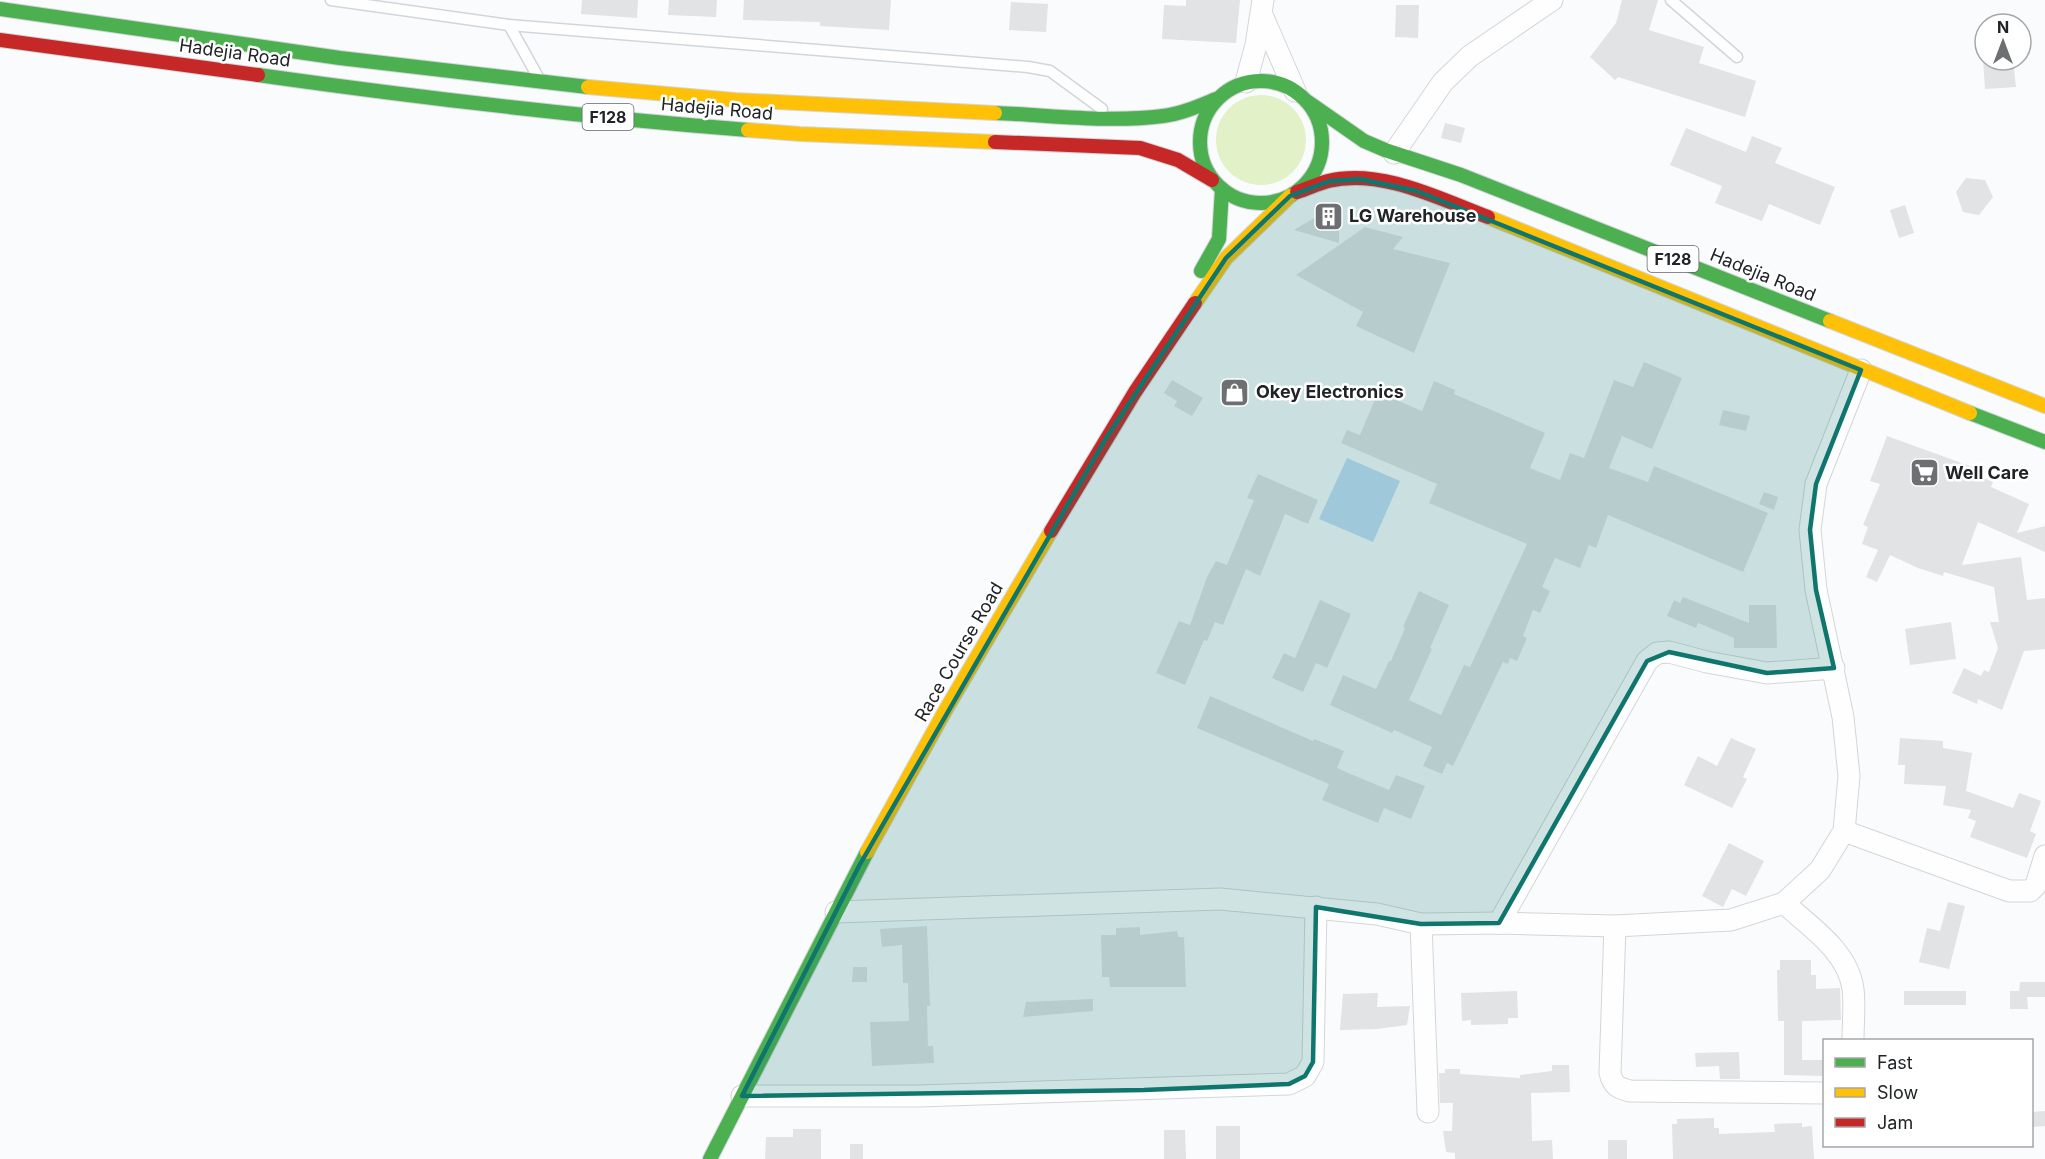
<svg xmlns="http://www.w3.org/2000/svg" width="2045" height="1159" viewBox="0 0 2045 1159" font-family="Inter,sans-serif">
<style>
.green{fill:#e2f1c7}
.water{fill:#c4ddf7}
.building{fill:#e1e3e5}
.lines{fill:none;stroke-linecap:round;stroke-linejoin:round}
.lane-casing{stroke:#d3d6d9;stroke-width:13}
.street-casing{stroke:#d3d6d9;stroke-width:23}
.fast-casing{stroke:#d3d6d9;stroke-width:16}
.slow-casing{stroke:#d3d6d9;stroke-width:16}
.jam-casing{stroke:#d3d6d9;stroke-width:16}
.lane{stroke:#fefeff;stroke-width:10}
.street{stroke:#fefeff;stroke-width:21}
.fast{stroke:#4caf50;stroke-width:14}
.slow{stroke:#ffc107;stroke-width:14}
.jam{stroke:#c62828;stroke-width:14}
.marked{fill:#0f766e;fill-opacity:0.2;stroke:#0f766e;stroke-width:4.5;stroke-linejoin:round}
.labels{text-anchor:middle;stroke-width:5;stroke-linejoin:round;paint-order:stroke}
.shield{fill:#fff;stroke:#646668;stroke-width:1.5}
.shield-label{font-size:16px;font-weight:bold;fill:#212427}
.street-label{font-size:18px;fill:#212427;stroke:#fff}
.poi-label{font-size:18px;font-weight:bold;fill:#212427;stroke:#fff;text-anchor:start}
</style>
<rect width="100%" height="100%" fill="#f9fbfd"/>
<circle class="green" cx="1261" cy="140" r="45"/>
<path class="water" d="M1347 458 1400 481 1373 542 1319 519Z"/>
<g class="building">
<path d="M582 0H638L637 18 581 14Z"/>
<path d="M669 0H717L716 17 668 15Z"/>
<path d="M744 0H891L889 30 820 26V22L743 20Z"/>
<path d="M1186 0H1240L1236 43 1162 39 1164 5 1186 6Z"/>
<path d="M1622 0H1658L1649 30 1704 47 1699 63 1756 81 1745 117 1618 77 1615 80 1590 57 1616 23Z"/>
<path d="M1011 2 1048 4 1046 32 1009 30Z"/>
<path d="M1396 5H1419L1418 38 1395 37Z"/>
<path d="M1983 60H2013L2016 87 1985 89Z"/>
<path d="M1445 123 1465 128 1461 143 1441 138Z"/>
<path d="M1686 128 1746 152 1752 136 1782 148 1775 163 1835 187 1820 225 1769 204 1762 221 1715 203 1722 186 1670 165Z"/>
<path d="M1966 178 1985 180 1993 197 1979 215 1963 212 1956 192Z"/>
<path d="M1339 203V243L1294 230Z"/>
<path d="M1905 205 1914 233 1899 238 1890 210Z"/>
<path d="M1365 227 1403 237 1393 249 1450 263 1414 353 1356 326 1363 312 1296 275Z"/>
<path d="M1644 362 1682 378 1652 449 1622 436 1609 468 1648 482 1654 466 1768 513 1743 572 1608 515 1596 548 1589 545 1580 568 1555 558 1542 587 1550 591 1540 613 1533 610 1523 636 1527 638 1517 661 1510 658 1508 664 1503 662 1453 766 1447 763 1442 774 1423 766 1432 747 1394 730 1392 733 1330 705 1343 675 1376 689 1389 661H1391L1405 628 1403 627 1419 591 1449 605 1430 648 1432 649 1409 700 1441 715 1464 665 1470 667 1527 544 1429 503 1437 484 1341 443 1347 430 1360 435 1378 392 1422 411 1434 381 1455 390 1454 394 1545 433 1530 468 1560 480 1570 453 1584 458 1614 380 1633 387Z"/>
<path d="M1172 380 1203 398 1192 416 1174 406 1177 401 1164 393Z"/>
<path d="M1723 410 1750 416 1746 431 1719 425Z"/>
<path d="M1887 436 1981 470 1979 476 1993 482 1991 487 2029 504 2017 533 2045 526V552L1978 522 1962 565 2021 557 2027 600 2045 598V649L2024 651 2002 710 1978 699 1977 704 1952 693 1964 668 1981 676 1984 670 1989 672 1998 648 1990 622H1999L1994 587 1944 572 1943 576 1918 568 1890 555 1877 582 1866 577 1878 550 1862 544 1868 527 1863 525 1880 484 1870 481Z"/>
<path d="M1258 474 1318 500 1308 524 1285 514 1260 576 1246 569 1223 625 1215 622 1207 641 1204 640 1185 685 1156 673 1179 621 1190 625 1207 577 1216 561 1227 565 1254 500 1247 498Z"/>
<path d="M1764 492 1778 497 1774 510 1759 504Z"/>
<path d="M1683 597 1749 623V605H1776L1777 648H1734V638L1698 623 1696 628 1667 616 1674 600 1680 603Z"/>
<path d="M1320 600 1351 614 1327 668 1316 663 1303 692 1272 678 1284 653 1295 658Z"/>
<path d="M1951 622 1956 659 1910 665 1905 629Z"/>
<path d="M1210 696 1313 741 1314 739 1344 751 1337 768 1346 772 1389 790 1396 775 1425 786 1411 819 1384 808 1378 823 1322 800 1329 784 1197 728Z"/>
<path d="M1731 738 1756 749 1743 777 1747 779 1732 808 1684 785 1698 756 1717 766Z"/>
<path d="M1900 738 1943 741V748L1972 753 1966 791 2013 808 2019 793 2041 801 2030 831 2036 834 2027 858 1970 837 1976 821 1968 818 1971 810 1943 805 1946 786 1904 784 1905 765H1898Z"/>
<path d="M1729 843 1764 861 1746 896 1732 889 1723 907 1702 896Z"/>
<path d="M1948 902 1965 906 1949 969 1919 962 1927 928 1940 931Z"/>
<path d="M927 926 930 1006H927L928 1046H933L934 1063 872 1066 870 1022 909 1021 908 983H903L902 945 882 947 880 929Z"/>
<path d="M1140 927V935L1177 931 1178 937H1184L1186 987H1110L1109 977H1102L1101 935H1116V928Z"/>
<path d="M1780 960H1811V975H1816V989L1840 988 1841 1020 1802 1021V1060H1824V1076L1784 1075V1021H1778L1777 970H1780Z"/>
<path d="M853 967H867V982H852Z"/>
<path d="M2020 982H2045V997H2027L2028 1009H2010V991H2019Z"/>
<path d="M1517 991 1518 1018H1508V1024L1471 1025V1020L1462 1021 1461 993Z"/>
<rect x="1904" y="991" width="62" height="14"/>
<path d="M1378 993 1377 1007 1410 1006 1407 1025 1377 1029 1340 1030 1343 994Z"/>
<path d="M1093 999V1011L1023 1017 1026 1002Z"/>
<path d="M1739 1052 1740 1079H1720L1719 1066 1696 1067 1695 1053Z"/>
<path d="M1552 1065H1569L1570 1092 1531 1093 1532 1141 1552 1140 1553 1159H1455V1153L1446 1152 1443 1131H1452L1453 1103H1440L1439 1073H1445V1069H1460V1074L1520 1078V1075L1552 1071Z"/>
<path d="M2045 1111V1126L2031 1127V1112Z"/>
<path d="M1714 1118V1128H1719V1134L1775 1132 1774 1124 1802 1123V1127L1812 1126 1814 1159H1673L1672 1124H1677V1119Z"/>
<rect x="1216" y="1126" width="24" height="33"/>
<path d="M793 1129H821V1159H765L766 1137H793Z"/>
<path d="M1164 1130H1185L1186 1159H1164Z"/>
<rect x="1608" y="1140" width="19" height="19"/>
<rect x="850" y="1144" width="13" height="15"/>
</g>
<g class="lines">
<defs>
<g id="lane">
<path d="M331 0 509 25 1028 67 1050 71 1102 109"/>
<path d="M1671 0 1737 57"/>
<path d="M509 25 538 77"/>
</g>
<g id="street">
<path d="M1262 15 1295 91"/>
<path d="M1246 82 1256 45 1263 0"/>
<path d="M1394 153 1443 82 1470 56 1552 0"/>
<path d="M1844 831 2009 891H2030L2036 885 2045 856"/>
<path d="M1784 903C1810 927 1848 951 1853 989 1855 1005 1853 1024 1853 1040"/>
<path d="M836 912 1220 899 1377 914 1421 924 1499 923 1615 926 1731 920 1784 903 1820 870 1844 831 1849 776 1843 717 1816 590 1810 530 1816 484 1861 370"/>
<path d="M1499 923 1647 661 1657 653 1669 652 1707 662 1767 673 1834 668"/>
<path d="M1421 924 1428 1112"/>
<path d="M1615 926 1610 1073C1613 1086 1618 1088 1630 1091L1824 1093"/>
<path d="M742 1096H918L1289 1084 1305 1076 1313 1062 1316 907"/>
</g>
<g id="fast">
<path d="M0 9 340 58 588 87"/>
<path d="M258 75C421 98 584 117 748 130"/>
<circle cx="1261" cy="142" r="61"/>
<path d="M1308 102 1364 141 1385 150 1461 175 1830 321"/>
<path d="M995 113C1051 115 1108 123 1163 116 1181 114 1199 106 1216 99"/>
<path d="M1201 271 1219 239 1222 189"/>
<path d="M1970 413 2045 442"/>
<path d="M710 1159 867 852"/>
</g>
<g id="slow">
<path d="M588 87 735 100 995 113"/>
<path d="M748 130 800 134 995 142"/>
<path d="M1488 217 1970 413"/>
<path d="M1195 303 1226 258 1290 196"/>
<path d="M1830 321 2045 406"/>
<path d="M867 852 945 711 1051 531"/>
</g>
<g id="jam">
<path d="M0 40 258 75"/>
<path d="M995 142 1140 148 1178 160 1212 180"/>
<path d="M1297 192C1307 189 1317 184 1328 181 1381 168 1440 199 1488 217"/>
<path d="M1051 531 1135 392 1195 303"/>
</g>
</defs>
<use href="#lane" class="lane-casing"/>
<use href="#street" class="street-casing"/>
<use href="#fast" class="fast-casing"/>
<use href="#slow" class="slow-casing"/>
<use href="#jam" class="jam-casing"/>
<use href="#lane" class="lane"/>
<use href="#street" class="street"/>
<use href="#fast" class="fast"/>
<use href="#slow" class="slow"/>
<use href="#jam" class="jam"/>
</g>
<path class="marked" d="M1360 179 1417 191 1861 370 1816 484 1810 530 1816 590 1834 668 1767 673 1669 652 1647 661 1499 923 1421 924 1316 907 1313 1062 1305 1076 1289 1084 1144 1090 742 1096 859 866 1106 438 1226 258 1290 196 1329 181Z"/>
<defs>
<symbol id="building-square" viewBox="-11 -11 22 22"><rect x="-9" y="-9" width="18" height="18" rx="4" fill="#6d6f72" stroke="#fff"/><path d="M-4-6H4V6H1V3H-1V6H-4ZM-2.5-4.3h1.7v1.8h-1.7ZM.8-4.3h1.7v1.8H.8ZM-2.5-1h1.7V.8h-1.7ZM.8-1h1.7V.8H.8Z" fill="#fff"/></symbol>
<symbol id="shop-square" viewBox="-11 -11 22 22"><rect x="-9" y="-9" width="18" height="18" rx="4" fill="#6d6f72" stroke="#fff"/><path d="M-5-2.5h2.3a2.7 3.5 0 0 1 5.4 0H5L5.5 6h-11ZM-1.5-2.5h3a1.5 2.3 0 0 0-3 0Z" fill="#fff"/></symbol>
<symbol id="supermarket-square" viewBox="-11 -11 22 22"><rect x="-9" y="-9" width="18" height="18" rx="4" fill="#6d6f72" stroke="#fff"/><path d="M-6-5.5h2.5l.6 2H6L4.5 2H-2.5L-4.4-4H-6ZM-1.5 3.2a1.3 1.3 0 1 0 .1 0ZM3 3.2a1.3 1.3 0 1 0 .1 0Z" fill="#fff"/></symbol>
</defs>
<g fill-rule="evenodd">
<use href="#building-square" x="1312" y="200" width="33" height="33"/>
<use href="#shop-square" x="1218" y="376" width="33" height="33"/>
<use href="#supermarket-square" x="1908" y="456" width="33" height="33"/>
</g>
<g class="labels">
<g class="shield">
<rect x="582.5" y="104" width="51" height="26" rx="4.5"/>
<rect x="1647.5" y="246" width="51" height="26" rx="4.5"/>
</g>
<g class="shield-label">
<text x="608" y="123">F128</text>
<text x="1673" y="265">F128</text>
</g>
<g class="street-label">
<text transform="translate(235 53) rotate(8)" y="6">Hadejia Road</text>
<text transform="translate(717 109) rotate(5)" y="6">Hadejia Road</text>
<text transform="translate(1763 275) rotate(22)" y="6">Hadejia Road</text>
<text transform="translate(959 652) rotate(-60)" y="6">Race Course Road</text>
</g>
<g class="poi-label">
<text x="1349" y="222">LG Warehouse</text>
<text x="1256" y="398">Okey Electronics</text>
<text x="1945" y="479">Well Care</text>
</g>
</g>
<rect x="1823" y="1039" width="210" height="108" fill="#ffffff" stroke="#a6a7a9" stroke-width="1.5"/>
<rect x="1835" y="1058" width="30" height="9" fill="#4caf50" stroke="#a6a7a9" stroke-width="1.5"/>
<text x="1877" y="1069" font-size="18" fill="#212427">Fast</text>
<rect x="1835" y="1088" width="30" height="9" fill="#ffc107" stroke="#a6a7a9" stroke-width="1.5"/>
<text x="1877" y="1099" font-size="18" fill="#212427">Slow</text>
<rect x="1835" y="1118" width="30" height="9" fill="#c62828" stroke="#a6a7a9" stroke-width="1.5"/>
<text x="1877" y="1129" font-size="18" fill="#212427">Jam</text>
<g transform="translate(2003 42)"><circle r="28" fill="#ffffff" stroke="#a6a7a9" stroke-width="1.5"/>
<path d="M0-4.5L10 22L0 15L-10 22Z" fill="#6d6f72"/>
<text y="-9" font-size="16" font-weight="bold" text-anchor="middle" fill="#212427">N</text>
</g>
</svg>
